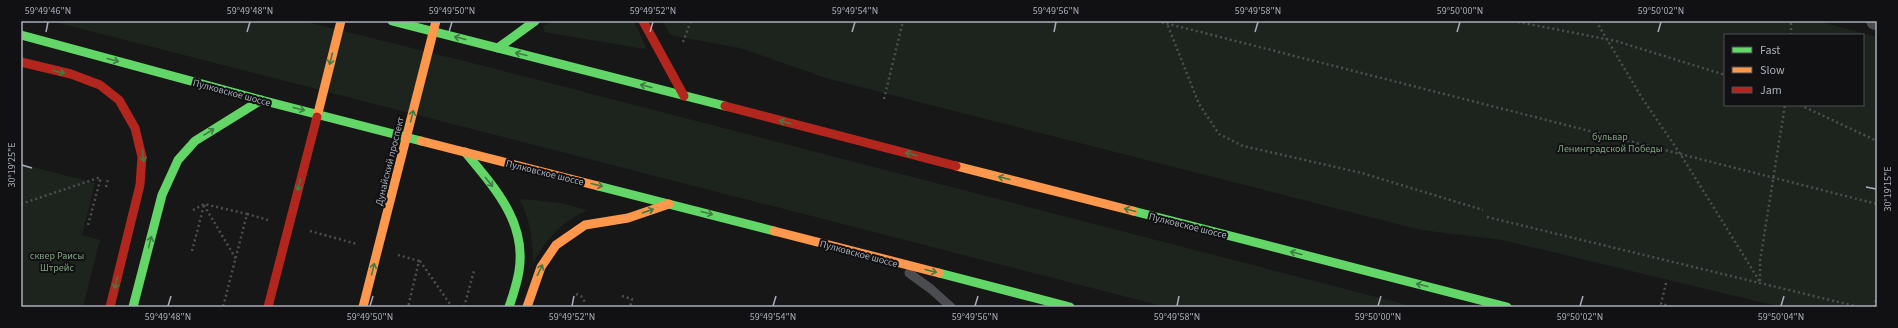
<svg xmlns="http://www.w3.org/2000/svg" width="1898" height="328" viewBox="0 0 1898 328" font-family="'Source Sans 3',sans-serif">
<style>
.green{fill:#1d241e;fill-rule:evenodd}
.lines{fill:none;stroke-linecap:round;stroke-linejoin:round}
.path{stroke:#4d4e52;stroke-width:2.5;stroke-dasharray:2 3;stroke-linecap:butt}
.lane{stroke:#4b4c50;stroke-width:9}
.street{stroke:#4b4c50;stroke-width:18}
.fast{stroke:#63d668;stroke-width:9}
.slow{stroke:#ff974d;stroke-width:9}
.jam{stroke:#b3261e;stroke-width:9}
.slow-bridge{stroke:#ff974d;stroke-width:9}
.jam-bridge{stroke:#b3261e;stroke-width:9}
.oneway{stroke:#3e7d42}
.ticks{fill:none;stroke:#a8adb8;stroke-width:1.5}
.labels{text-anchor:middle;stroke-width:4;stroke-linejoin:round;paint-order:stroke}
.street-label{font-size:10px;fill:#a8adb8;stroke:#111113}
.park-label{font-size:10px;fill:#7fa381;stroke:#111113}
.neatline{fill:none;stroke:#a8adb8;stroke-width:1.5}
.ticks-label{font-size:10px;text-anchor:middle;fill:#a8adb8}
</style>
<rect width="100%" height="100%" fill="#171717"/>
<g class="green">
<path d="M51 21H303L472 63 1415 307H1166Z"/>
<path d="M554 21H634L646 47 644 49 544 32 543 26Z"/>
<path d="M662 21H1817L1877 37V307H1781L1502 240 1421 230 829 79 740 48 674 36 670 34ZM1725 35H1863V105H1725Z"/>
<path d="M21 164 95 183 82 235 100 240 83 307H21Z"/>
<path d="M524 199 561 203 587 210C560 224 549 236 533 262 532 237 531 223 520 200Z"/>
</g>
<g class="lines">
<g class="path">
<path d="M1157 21 1877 204"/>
<path d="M1166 21 1199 104 1219 134 1243 146 1362 173 1483 210"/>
<path d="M1513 21 1616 41 1725 75"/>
<path d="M1596 21 1642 98 1681 155 1760 282"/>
<path d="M1791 35V21"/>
<path d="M683 42 691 21"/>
<path d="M884 99 903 21"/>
<path d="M1800 105 1877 141"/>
<path d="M106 187 108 179"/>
<path d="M21 204 101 177"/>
<path d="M204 205 236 259"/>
<path d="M193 210 204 204 247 214 223 307"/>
<path d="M247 214 268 220"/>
<path d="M1487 217 1859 307"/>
<path d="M88 225 101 177"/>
<path d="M310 231 357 244"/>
<path d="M192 251 204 205"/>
<path d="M398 255 419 261 408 307"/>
<path d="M420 261 452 307"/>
<path d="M1760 281V261L1785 105"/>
<path d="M1666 283 1661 304 1673 307"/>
<path d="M576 294 581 296 585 302"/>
<path d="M622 296 632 299 630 307"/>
<path d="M464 307 474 271"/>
<path d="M1874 307 1877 296"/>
</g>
<path class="lane" d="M909 273 931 289 951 307"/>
<path class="street" d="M1875 21H1877"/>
<g class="fast">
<path d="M392 21 725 106"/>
<path d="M21 35 261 100 421 141"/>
<path d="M498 48 535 21"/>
<path d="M465 152C494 187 527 222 519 271 517 284 513 295 509 307"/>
<path d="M598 186 774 231"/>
<path d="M1133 211 1507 307"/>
<path d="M939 273 1070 307"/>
<path d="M133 307 162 195 178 160 195 141 261 100"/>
</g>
<g class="slow">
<path d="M421 141 598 186"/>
<path d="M956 166 1133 211"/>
<path d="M774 231 939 273"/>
<path d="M527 307 541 267 556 245 585 225 628 218 669 204"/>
</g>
<g class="jam">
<path d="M643 21 684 96"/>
<path d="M21 62 71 74 100 85 119 100 135 128 142 157 140 185 110 307"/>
<path d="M725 106 956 166"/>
</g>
<g class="slow-bridge">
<path d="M317 117 341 21"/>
<path d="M363 307 436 21"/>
</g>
<path class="jam-bridge" d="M268 307 317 117"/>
</g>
<defs><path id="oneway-shaft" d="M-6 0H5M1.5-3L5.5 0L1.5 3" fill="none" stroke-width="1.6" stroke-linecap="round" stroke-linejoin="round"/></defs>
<g class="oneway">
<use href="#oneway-shaft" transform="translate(460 38) rotate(-166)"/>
<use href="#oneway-shaft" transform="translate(521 54) rotate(-166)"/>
<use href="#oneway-shaft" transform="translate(331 59) rotate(104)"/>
<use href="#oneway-shaft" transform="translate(113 60) rotate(15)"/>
<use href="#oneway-shaft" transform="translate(59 72) rotate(14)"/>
<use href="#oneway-shaft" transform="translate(646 86) rotate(-166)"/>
<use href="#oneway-shaft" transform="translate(299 109) rotate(14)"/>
<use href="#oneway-shaft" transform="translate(412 116) rotate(-76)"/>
<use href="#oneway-shaft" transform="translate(785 122) rotate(-166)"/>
<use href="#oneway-shaft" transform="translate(209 132) rotate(-32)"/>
<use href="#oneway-shaft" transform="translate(911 154) rotate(-166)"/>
<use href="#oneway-shaft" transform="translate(143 156) rotate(85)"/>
<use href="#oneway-shaft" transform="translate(1004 178) rotate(-166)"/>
<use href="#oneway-shaft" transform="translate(489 182) rotate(51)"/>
<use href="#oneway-shaft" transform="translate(299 185) rotate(104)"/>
<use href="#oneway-shaft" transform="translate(597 185) rotate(14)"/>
<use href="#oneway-shaft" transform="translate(1130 210) rotate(-166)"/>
<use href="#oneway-shaft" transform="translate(648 211) rotate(-19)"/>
<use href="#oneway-shaft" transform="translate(707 213) rotate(15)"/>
<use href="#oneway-shaft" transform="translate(150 242) rotate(-76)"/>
<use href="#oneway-shaft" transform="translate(1296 253) rotate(-166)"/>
<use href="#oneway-shaft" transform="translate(373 269) rotate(-76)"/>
<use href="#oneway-shaft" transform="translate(540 270) rotate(-64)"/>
<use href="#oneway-shaft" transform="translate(931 271) rotate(14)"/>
<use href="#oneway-shaft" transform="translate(116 283) rotate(104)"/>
<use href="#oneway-shaft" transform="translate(1422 285) rotate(-166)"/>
</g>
<path class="ticks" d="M46 32 48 22M247 32 250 22M449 32 452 22M650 32 653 22M852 32 855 22M1054 32 1056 22M1255 32 1258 22M1457 32 1460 22M1658 32 1661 22M22 165 32 168M1866 187 1876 189M168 306 171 296M370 306 373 296M572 306 574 296M773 306 776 296M975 306 978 296M1177 306 1179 296M1378 306 1381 296M1580 306 1583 296M1781 306 1784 296"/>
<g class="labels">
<g class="street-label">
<text transform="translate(232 92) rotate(15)" y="4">Пулковское шоссе</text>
<text transform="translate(389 161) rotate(-76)" y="4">Дунайский проспект</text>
<text transform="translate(545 172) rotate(14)" y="4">Пулковское шоссе</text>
<text transform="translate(1188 225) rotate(14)" y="4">Пулковское шоссе</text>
<text transform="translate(859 253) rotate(15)" y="4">Пулковское шоссе</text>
</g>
<g class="park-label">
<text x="1610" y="140">бульвар<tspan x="1610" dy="12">Ленинградской Победы</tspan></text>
<text x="57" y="259">сквер Раисы<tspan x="57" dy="12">Штрейс</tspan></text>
</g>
</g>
<rect width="1898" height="328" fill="none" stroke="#111113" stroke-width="44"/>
<rect x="1724" y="34" width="140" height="72" fill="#111113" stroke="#4d4f55"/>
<rect x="1732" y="47" width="20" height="6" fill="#63d668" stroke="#4d4f55"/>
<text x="1760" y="54" font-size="12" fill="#a8adb8">Fast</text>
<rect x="1732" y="67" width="20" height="6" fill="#ff974d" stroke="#4d4f55"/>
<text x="1760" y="74" font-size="12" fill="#a8adb8">Slow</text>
<rect x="1732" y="87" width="20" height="6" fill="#b3261e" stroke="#4d4f55"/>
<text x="1760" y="94" font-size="12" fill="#a8adb8">Jam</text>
<rect x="22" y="22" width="1854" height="284" class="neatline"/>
<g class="ticks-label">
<text x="48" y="14">59°49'46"N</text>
<text x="250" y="14">59°49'48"N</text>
<text x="452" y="14">59°49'50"N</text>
<text x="653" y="14">59°49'52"N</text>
<text x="855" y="14">59°49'54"N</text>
<text x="1056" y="14">59°49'56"N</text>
<text x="1258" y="14">59°49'58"N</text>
<text x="1460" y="14">59°50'00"N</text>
<text x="1661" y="14">59°50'02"N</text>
<text transform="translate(11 165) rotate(-90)" y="4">30°19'25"E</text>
<text transform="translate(1887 189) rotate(-90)" y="4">30°19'15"E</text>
<text x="168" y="320">59°49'48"N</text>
<text x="370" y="320">59°49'50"N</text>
<text x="572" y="320">59°49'52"N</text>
<text x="773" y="320">59°49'54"N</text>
<text x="975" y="320">59°49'56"N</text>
<text x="1177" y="320">59°49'58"N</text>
<text x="1378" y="320">59°50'00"N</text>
<text x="1580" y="320">59°50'02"N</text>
<text x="1781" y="320">59°50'04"N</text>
</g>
</svg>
